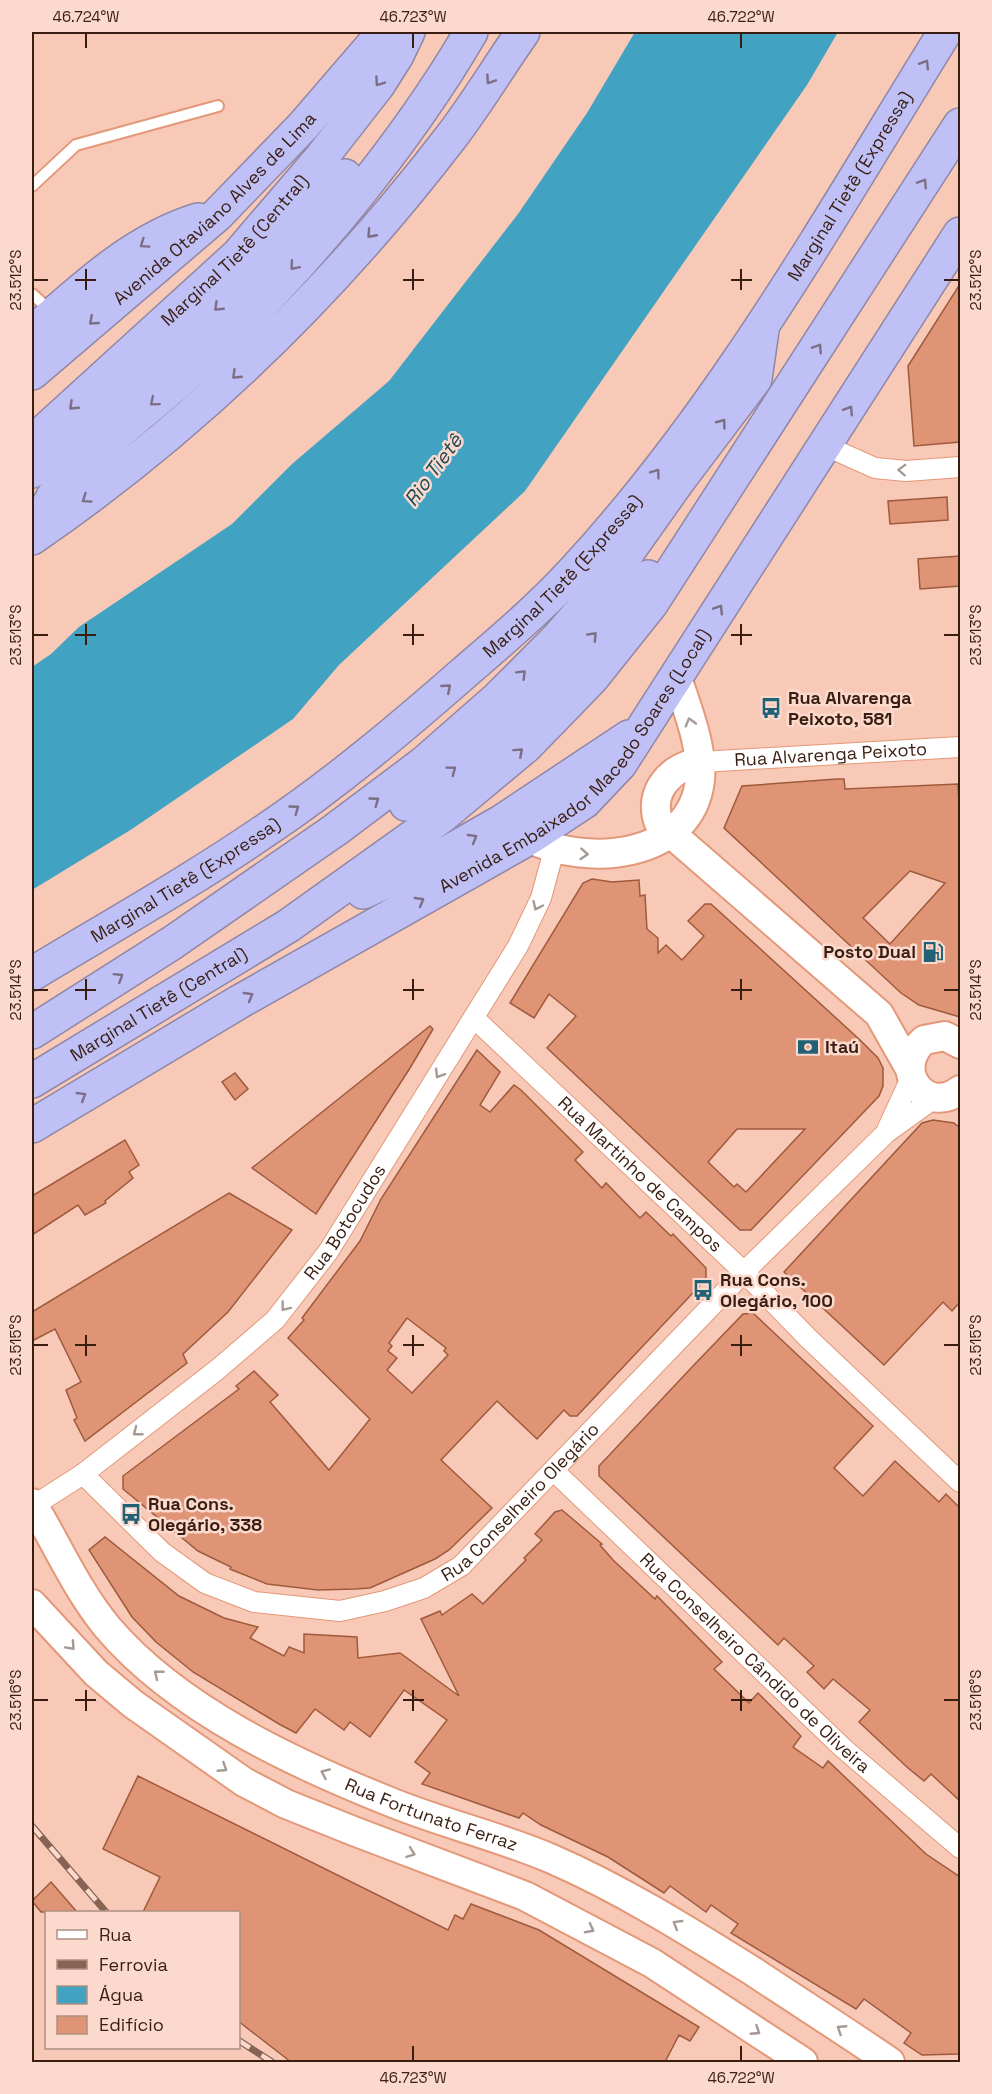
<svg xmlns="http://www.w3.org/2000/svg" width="992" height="2094" viewBox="0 0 992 2094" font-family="'Space Grotesk',sans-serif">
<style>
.water{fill:#41a2c2}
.building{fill:#df9475;stroke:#9f5a3d;stroke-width:1.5;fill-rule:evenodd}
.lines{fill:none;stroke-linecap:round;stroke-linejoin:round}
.lane-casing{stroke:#e39879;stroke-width:14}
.street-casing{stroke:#e39879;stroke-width:22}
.secondary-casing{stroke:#e39879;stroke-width:32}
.highway-casing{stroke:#9087a6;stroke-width:36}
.lane{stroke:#fff;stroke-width:10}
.street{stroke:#fff;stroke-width:20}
.secondary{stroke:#fff;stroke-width:28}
.highway{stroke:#bec0f6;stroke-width:33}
.rail-casing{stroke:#876354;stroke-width:7}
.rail{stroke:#fbdacd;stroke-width:4.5;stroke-dasharray:14;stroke-linecap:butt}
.oneway{stroke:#7c6e84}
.oneway2{stroke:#a69994}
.ticks{fill:none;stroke:#3a1d11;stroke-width:2}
.labels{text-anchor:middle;stroke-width:5;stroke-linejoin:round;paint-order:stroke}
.street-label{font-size:18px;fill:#3a1d11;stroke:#fbdacd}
.poi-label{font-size:18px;font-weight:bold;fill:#3a1d11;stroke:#fbdacd;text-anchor:start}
.water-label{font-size:20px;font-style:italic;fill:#1f4957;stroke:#fbdacd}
.neatline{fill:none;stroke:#3a1d11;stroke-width:2}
.ticks-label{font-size:15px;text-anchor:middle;fill:#3a1d11}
</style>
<rect width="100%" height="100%" fill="#f8c9b6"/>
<path class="water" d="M635 32H838L807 85 525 491 339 665 293 719 132 829 32 890V667L51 654 79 627 232 524 292 464 389 381 518 214 587 113Z"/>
<g class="building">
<path d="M960 284V442L914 446 908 366Z"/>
<path d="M947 497 948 520 890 524 888 501Z"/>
<path d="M960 556V586L920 589 918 559Z"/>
<path d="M837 779H844L845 789 958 784 960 824V1017L919 1005 901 993 724 828 742 786ZM910 871 945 883 890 944 863 918Z"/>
<path d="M592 879 612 882 639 880 640 896 645 895 647 929 658 938V953L666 945 682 960 704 936 688 921 705 904H711L859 1039 878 1058 883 1068V1086L879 1096 751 1230H740L547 1048 576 1016 549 994 534 1018 510 1003 583 883ZM737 1129H805L746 1192 737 1184 734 1187 708 1162Z"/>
<path d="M430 1026 433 1029 410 1068 316 1214 252 1168Z"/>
<path d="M477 1050 500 1072 480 1105 490 1112 514 1085 521 1090 583 1152 575 1160 602 1188 606 1183 640 1218 646 1212 671 1236 673 1234 706 1268V1279L577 1416H570L564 1410 537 1439 497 1401 441 1460 492 1508 449 1550 435 1559 370 1588 355 1589 318 1590 267 1584 230 1569 231 1567 198 1551 123 1489V1476L239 1389 236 1386 254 1371 278 1395 270 1402 329 1470 370 1419 288 1338 304 1320 302 1318 360 1241 381 1199ZM407 1318 446 1348 444 1351 448 1355 412 1393 387 1370 397 1358 388 1351 392 1346 389 1343Z"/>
<path d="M235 1073 248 1089 235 1100 222 1082Z"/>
<path d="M933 1120 954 1123 960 1128V1302L952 1311 943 1302 884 1365 784 1272 922 1123Z"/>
<path d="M125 1140 139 1165 129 1172 133 1178 105 1201 106 1203 85 1215 78 1205 32 1235V1196Z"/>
<path d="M229 1193 292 1230 228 1312 183 1354 187 1363 85 1441 74 1420 77 1418 66 1390 81 1382 55 1329 32 1341V1312Z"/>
<path d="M753 1313 873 1426 834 1468 863 1496 895 1461 939 1502 946 1494 960 1508V1801L931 1774 924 1781 908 1768 859 1722 870 1710 833 1679 824 1689 807 1672 814 1666 784 1638 778 1645 599 1476V1466L693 1366 743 1314Z"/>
<path d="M562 1510 602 1544 600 1545 613 1560 655 1599 657 1596 722 1662 714 1669 749 1703 758 1693 801 1736 793 1747 823 1768 828 1761 926 1854 960 1877V2054L922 2055 904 2043 911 2033 864 1999 856 2009 731 1933 738 1924 711 1905 706 1912 670 1886 664 1893 608 1857 541 1825 523 1813 519 1818 422 1784 430 1773 415 1762 447 1720 404 1690 370 1737 350 1722 344 1730 315 1709 296 1733 279 1724 193 1672 156 1642 132 1617 89 1550 105 1537 179 1596 224 1618 258 1627 250 1638 284 1656 289 1647 304 1653V1634L357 1637 358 1658 400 1653 459 1696 421 1619 440 1611 442 1615 472 1594 483 1604 526 1560 524 1558 542 1540 535 1534 555 1512Z"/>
<path d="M138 1776 448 1930 455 1915 463 1919 471 1904 539 1930 699 2027 690 2041 679 2035 665 2062H291L238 2021V1912H143L160 1877 103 1849Z"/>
<path d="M51 1882 77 1912H41L32 1901Z"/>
</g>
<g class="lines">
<defs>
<g id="lane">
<path d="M32 186 76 145 218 106"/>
<path d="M32 294 51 311"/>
</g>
<g id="street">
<path d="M826 446 875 468 906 471 960 467"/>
<path id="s1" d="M701 762 960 747"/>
<path id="s2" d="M474 1018 744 1272 808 1338 960 1482"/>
<path d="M887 1130 911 1078"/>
<path id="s3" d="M554 1471 843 1748 960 1848"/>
<path id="s4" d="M83 1474 162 1552 205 1583 254 1602 340 1611 385 1601 424 1588 461 1566 744 1272 886 1133 936 1097"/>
<path id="s5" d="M33 1506 83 1474 218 1369 275 1320 328 1252 518 946 541 898 554 850"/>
</g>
<g id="secondary">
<path d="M701 762C671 766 647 792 659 823L879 1014 909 1067"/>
<path d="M529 838C585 867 691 860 700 780 703 745 686 707 676 674"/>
<path d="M960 1044 945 1036 924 1040C890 1071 927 1116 960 1090"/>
<path id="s6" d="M32 1503C57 1544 77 1591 108 1628 178 1710 295 1764 393 1803 445 1824 501 1837 552 1859 623 1890 688 1931 754 1972 799 2002 845 2031 890 2062"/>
<path d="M32 1604 96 1673 133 1704 244 1782 286 1804 356 1832 525 1896 652 1963 803 2062"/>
</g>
<g id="highway">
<path d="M32 333C82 289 133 240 198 220"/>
<path id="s7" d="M32 373 217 215 303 126 384 32"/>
<path id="s8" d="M37 438 238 255 321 158 378 85 397 55 408 32"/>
<path d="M32 471C141 377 248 283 345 176"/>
<path d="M37 532C43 520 47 506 54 495 63 481 78 470 89 459 130 420 175 387 216 349 309 261 407 142 471 32"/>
<path d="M32 538C192 428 333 291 451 137 477 103 499 66 523 32"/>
<path d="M406 804C496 737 573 659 648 577"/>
<path d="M363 892 445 854 501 822 629 737"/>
<path id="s9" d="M32 974C110 927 190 882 266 830 336 783 401 728 465 672 502 640 540 608 573 572 722 411 830 217 945 32"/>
<path d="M32 1032 172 943 335 830 424 763 497 699 556 640 605 584 678 481 755 379 762 330"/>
<path id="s10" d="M32 1081 288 926 442 816 526 746 565 706 592 678 651 604 960 125"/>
<path id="s11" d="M32 1126 239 1002 529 838 584 802 620 764 960 234"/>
</g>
</defs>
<use href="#lane" class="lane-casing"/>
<use href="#street" class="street-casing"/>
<use href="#secondary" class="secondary-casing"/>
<use href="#highway" class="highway-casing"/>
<use href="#lane" class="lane"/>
<use href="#street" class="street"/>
<use href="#secondary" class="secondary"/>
<use href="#highway" class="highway"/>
<defs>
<g id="rail">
<path d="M32 1826 106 1912"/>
<path d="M238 2040 272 2062"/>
</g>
</defs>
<use href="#rail" class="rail-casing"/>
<use href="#rail" class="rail"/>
</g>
<defs><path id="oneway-chevron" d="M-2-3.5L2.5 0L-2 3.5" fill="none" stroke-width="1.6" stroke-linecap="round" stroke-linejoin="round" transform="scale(1.5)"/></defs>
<g class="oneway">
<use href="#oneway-chevron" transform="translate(925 64) rotate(-58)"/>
<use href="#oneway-chevron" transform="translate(490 80) rotate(124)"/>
<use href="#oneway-chevron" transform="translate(379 82) rotate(125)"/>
<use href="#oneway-chevron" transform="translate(923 183) rotate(-57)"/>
<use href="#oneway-chevron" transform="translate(371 234) rotate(132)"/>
<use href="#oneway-chevron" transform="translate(144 244) rotate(145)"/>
<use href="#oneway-chevron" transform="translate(294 266) rotate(131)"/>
<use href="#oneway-chevron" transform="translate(218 307) rotate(136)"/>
<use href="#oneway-chevron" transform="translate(93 321) rotate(139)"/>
<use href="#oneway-chevron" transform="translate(818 348) rotate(-57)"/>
<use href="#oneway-chevron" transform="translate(236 375) rotate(136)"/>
<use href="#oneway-chevron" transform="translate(154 402) rotate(140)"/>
<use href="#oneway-chevron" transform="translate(73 406) rotate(137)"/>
<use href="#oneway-chevron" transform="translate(849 410) rotate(-58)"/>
<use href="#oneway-chevron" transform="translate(722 423) rotate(-53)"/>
<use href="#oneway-chevron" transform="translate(656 473) rotate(-54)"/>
<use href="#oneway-chevron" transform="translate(86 499) rotate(145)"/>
<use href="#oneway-chevron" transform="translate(719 609) rotate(-57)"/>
<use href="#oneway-chevron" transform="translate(593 636) rotate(-47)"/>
<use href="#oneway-chevron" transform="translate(522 674) rotate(-45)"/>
<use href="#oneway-chevron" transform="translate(447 688) rotate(-41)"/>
<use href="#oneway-chevron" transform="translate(519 752) rotate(-42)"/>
<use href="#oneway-chevron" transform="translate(452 770) rotate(-37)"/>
<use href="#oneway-chevron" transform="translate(375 801) rotate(-36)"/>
<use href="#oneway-chevron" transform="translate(295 809) rotate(-36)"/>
<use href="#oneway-chevron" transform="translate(473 838) rotate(-30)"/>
<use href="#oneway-chevron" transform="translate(420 901) rotate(-30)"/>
<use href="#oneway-chevron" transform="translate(119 977) rotate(-32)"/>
<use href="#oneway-chevron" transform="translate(249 996) rotate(-30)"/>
<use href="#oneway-chevron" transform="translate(82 1096) rotate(-31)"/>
</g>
<g class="oneway2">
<use href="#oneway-chevron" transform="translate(902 470) rotate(-178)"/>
<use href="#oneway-chevron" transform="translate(690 722) rotate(-106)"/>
<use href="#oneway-chevron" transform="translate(584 854) rotate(4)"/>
<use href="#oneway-chevron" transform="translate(537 906) rotate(115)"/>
<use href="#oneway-chevron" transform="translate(439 1074) rotate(122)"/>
<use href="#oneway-chevron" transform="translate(285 1307) rotate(128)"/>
<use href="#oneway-chevron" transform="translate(137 1432) rotate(142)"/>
<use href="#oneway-chevron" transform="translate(71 1646) rotate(47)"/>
<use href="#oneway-chevron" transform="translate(158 1674) rotate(-141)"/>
<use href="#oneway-chevron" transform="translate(223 1768) rotate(33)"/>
<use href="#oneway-chevron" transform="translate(325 1773) rotate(-156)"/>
<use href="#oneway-chevron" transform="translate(411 1853) rotate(20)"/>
<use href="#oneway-chevron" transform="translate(677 1924) rotate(-149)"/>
<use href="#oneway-chevron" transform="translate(590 1929) rotate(28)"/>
<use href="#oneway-chevron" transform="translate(841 2029) rotate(-147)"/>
<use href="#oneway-chevron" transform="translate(756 2031) rotate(33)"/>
</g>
<path class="ticks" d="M86 33V48M413 33V48M741 33V48M86 269V290M413 269V290M741 269V290M33 280H48M75 280H96M403 280H424M731 280H752M944 280H959M86 624V645M413 624V645M741 624V645M33 635H48M75 635H96M403 635H424M731 635H752M944 635H959M86 979V1000M413 979V1000M741 979V1000M33 990H48M75 990H96M403 990H424M731 990H752M944 990H959M86 1335V1356M413 1335V1356M741 1335V1356M33 1345H48M75 1345H96M403 1345H424M731 1345H752M944 1345H959M86 1690V1711M413 1690V1711M741 1690V1711M33 1700H48M75 1700H96M403 1700H424M731 1700H752M944 1700H959M413 2046V2061M741 2046V2061"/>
<defs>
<symbol id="bus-bare" viewBox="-9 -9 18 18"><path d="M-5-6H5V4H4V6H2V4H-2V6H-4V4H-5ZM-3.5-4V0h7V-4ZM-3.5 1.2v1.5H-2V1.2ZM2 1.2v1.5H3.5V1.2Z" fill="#206175" stroke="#fbdacd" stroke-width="2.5" paint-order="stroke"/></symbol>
<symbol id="fuel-bare" viewBox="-9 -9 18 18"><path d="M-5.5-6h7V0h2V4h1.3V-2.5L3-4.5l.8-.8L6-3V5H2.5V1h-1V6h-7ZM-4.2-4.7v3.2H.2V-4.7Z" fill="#206175" stroke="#fbdacd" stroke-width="2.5" paint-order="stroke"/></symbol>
<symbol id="bank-bare" viewBox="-9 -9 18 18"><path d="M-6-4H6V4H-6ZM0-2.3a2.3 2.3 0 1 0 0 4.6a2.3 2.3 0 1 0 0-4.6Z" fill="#206175" stroke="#fbdacd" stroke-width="2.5" paint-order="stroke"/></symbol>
</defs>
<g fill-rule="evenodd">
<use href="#bus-bare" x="756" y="693" width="30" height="30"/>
<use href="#fuel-bare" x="918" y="937" width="30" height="30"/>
<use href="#bank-bare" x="793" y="1032" width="30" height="30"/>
<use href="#bus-bare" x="688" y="1275" width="30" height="30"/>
<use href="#bus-bare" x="116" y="1499" width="30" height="30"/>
</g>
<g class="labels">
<g class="street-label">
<text dy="6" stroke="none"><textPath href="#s9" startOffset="1152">Marginal Tietê (Expressa)</textPath></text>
<text dy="6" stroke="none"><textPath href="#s7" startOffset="246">Avenida Otaviano Alves de Lima</textPath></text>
<text dy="6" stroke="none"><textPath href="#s8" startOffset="273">Marginal Tietê (Central)</textPath></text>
<text dy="6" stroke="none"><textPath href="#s9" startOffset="666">Marginal Tietê (Expressa)</textPath></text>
<text dy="6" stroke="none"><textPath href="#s1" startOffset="130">Rua Alvarenga Peixoto</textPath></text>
<text dy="6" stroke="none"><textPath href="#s11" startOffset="662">Avenida Embaixador Macedo Soares (Local)</textPath></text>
<text dy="6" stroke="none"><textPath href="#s9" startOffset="180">Marginal Tietê (Expressa)</textPath></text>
<text dy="6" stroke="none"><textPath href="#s10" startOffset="148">Marginal Tietê (Central)</textPath></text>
<text dy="6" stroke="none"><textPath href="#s2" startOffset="228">Rua Martinho de Campos</textPath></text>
<text dy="6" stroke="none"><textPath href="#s5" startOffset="426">Rua Botocudos</textPath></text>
<text dy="6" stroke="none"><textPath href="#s4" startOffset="520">Rua Conselheiro Olegário</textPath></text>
<text dy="6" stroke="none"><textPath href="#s3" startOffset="278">Rua Conselheiro Cândido de Oliveira</textPath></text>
<text dy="6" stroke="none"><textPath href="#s6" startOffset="524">Rua Fortunato Ferraz</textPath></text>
</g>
<g class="poi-label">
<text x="788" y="704">Rua Alvarenga<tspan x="788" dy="21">Peixoto, 581</tspan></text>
<text x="916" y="958" text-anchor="end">Posto Dual</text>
<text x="825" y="1053">Itaú</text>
<text x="720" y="1286">Rua Cons.<tspan x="720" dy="21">Olegário, 100</tspan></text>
<text x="148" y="1510">Rua Cons.<tspan x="148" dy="21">Olegário, 338</tspan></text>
</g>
<g class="water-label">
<text transform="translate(433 470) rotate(-54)" y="7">Rio Tietê</text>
</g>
</g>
<rect width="992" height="2094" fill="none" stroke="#fbdacd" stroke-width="66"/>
<rect x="45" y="1911" width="195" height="138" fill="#fbdacd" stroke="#ae8e82" stroke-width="1.5"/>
<rect x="57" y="1930" width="30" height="9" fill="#ffffff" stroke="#ae8e82" stroke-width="1.5"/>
<text x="99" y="1941" font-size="18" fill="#3a1d11">Rua</text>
<rect x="57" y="1960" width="30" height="9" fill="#876354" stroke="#ae8e82" stroke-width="1.5"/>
<text x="99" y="1971" font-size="18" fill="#3a1d11">Ferrovia</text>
<rect x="57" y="1986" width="30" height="18" fill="#41a2c2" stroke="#ae8e82" stroke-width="1.5"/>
<text x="99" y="2001" font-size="18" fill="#3a1d11">Água</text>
<rect x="57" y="2016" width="30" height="18" fill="#df9475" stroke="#ae8e82" stroke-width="1.5"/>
<text x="99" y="2031" font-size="18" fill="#3a1d11">Edifício</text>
<rect x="33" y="33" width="926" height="2028" class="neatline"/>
<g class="ticks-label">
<text x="86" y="22">46.724°W</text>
<text x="413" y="22">46.723°W</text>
<text x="741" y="22">46.722°W</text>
<text transform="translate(16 280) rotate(-90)" y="5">23.512°S</text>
<text transform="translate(976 280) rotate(-90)" y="5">23.512°S</text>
<text transform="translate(16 635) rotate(-90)" y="5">23.513°S</text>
<text transform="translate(976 635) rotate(-90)" y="5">23.513°S</text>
<text transform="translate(16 990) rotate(-90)" y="5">23.514°S</text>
<text transform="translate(976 990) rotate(-90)" y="5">23.514°S</text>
<text transform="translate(16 1345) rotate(-90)" y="5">23.515°S</text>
<text transform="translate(976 1345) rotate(-90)" y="5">23.515°S</text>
<text transform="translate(16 1700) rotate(-90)" y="5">23.516°S</text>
<text transform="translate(976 1700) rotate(-90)" y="5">23.516°S</text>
<text x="413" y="2083">46.723°W</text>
<text x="741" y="2083">46.722°W</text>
</g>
</svg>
